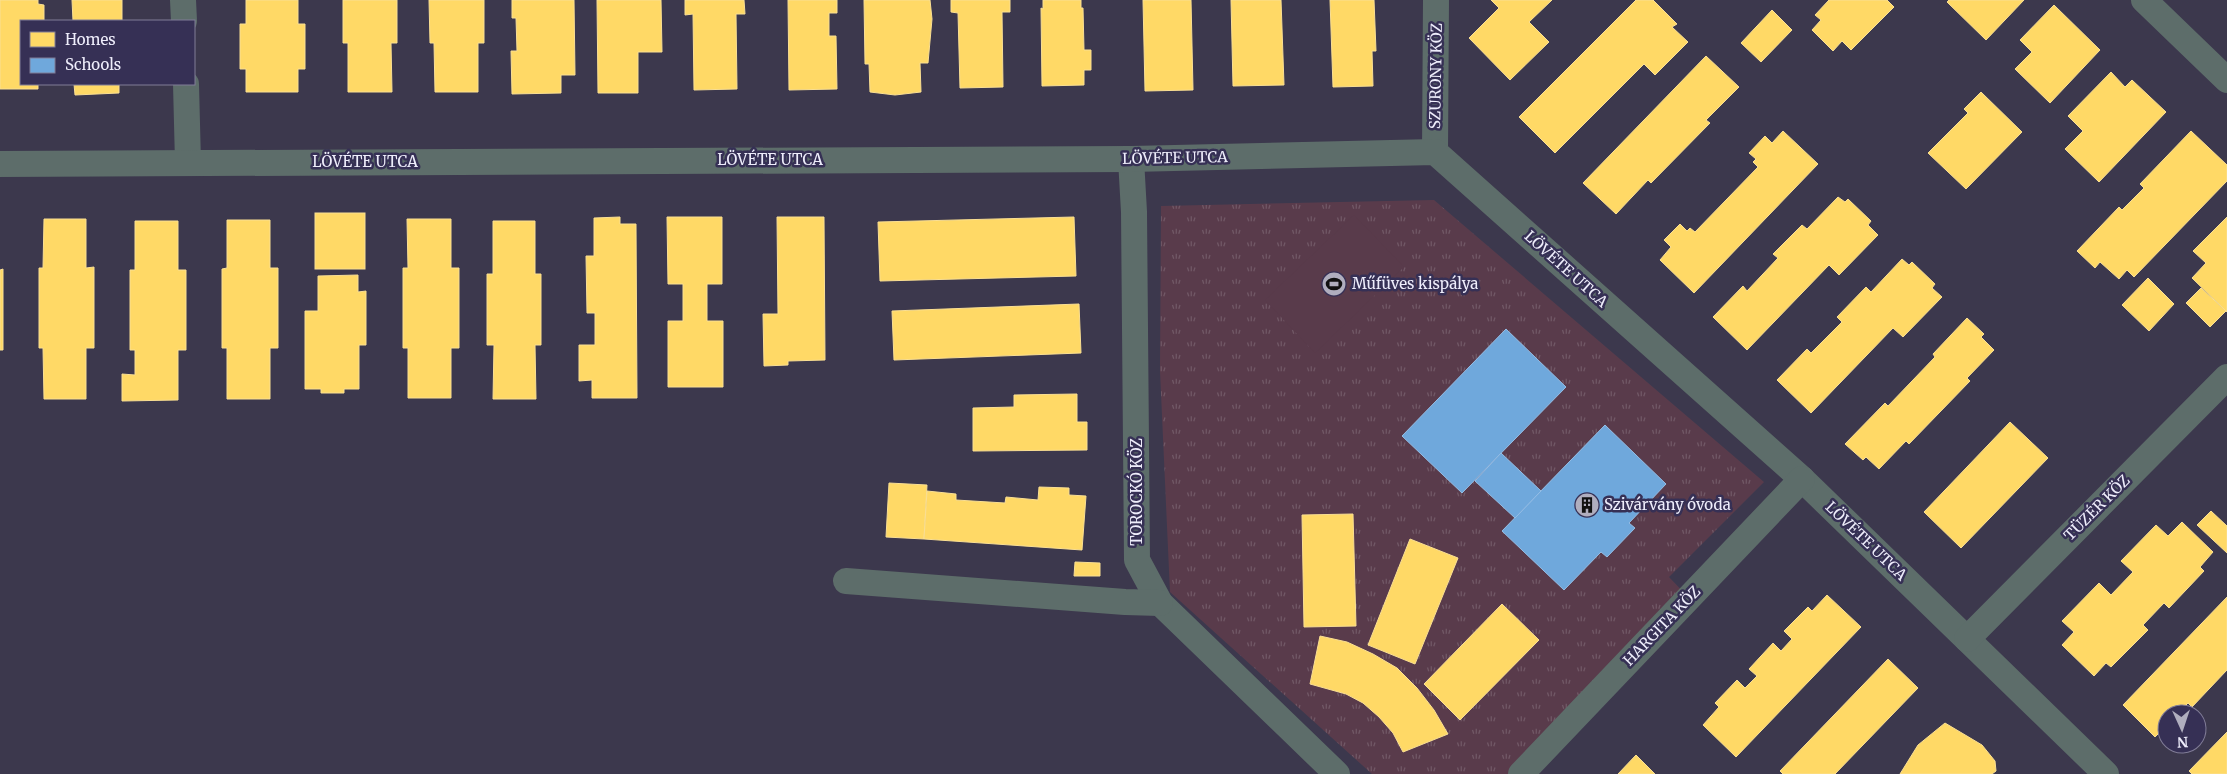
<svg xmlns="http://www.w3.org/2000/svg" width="2227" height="774" viewBox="0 0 2227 774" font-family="Merriweather,serif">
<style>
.grass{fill:url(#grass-tufts)}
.park{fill:#593b4b}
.homes{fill:#ffd966;stroke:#fadf93}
.schools{fill:#6fa8dc;stroke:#95bde5}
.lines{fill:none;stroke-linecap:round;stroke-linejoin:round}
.street{stroke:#5d6d6a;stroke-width:26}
.labels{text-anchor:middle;stroke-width:5;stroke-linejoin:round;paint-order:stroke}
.street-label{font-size:15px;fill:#eeedfb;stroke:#363055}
.poi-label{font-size:15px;fill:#eeedfb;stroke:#363055;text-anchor:start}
</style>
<defs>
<pattern id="grass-tufts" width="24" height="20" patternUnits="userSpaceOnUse" patternTransform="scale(1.25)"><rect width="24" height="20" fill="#593b4b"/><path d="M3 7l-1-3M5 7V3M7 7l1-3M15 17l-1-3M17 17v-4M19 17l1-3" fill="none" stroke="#715866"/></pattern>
</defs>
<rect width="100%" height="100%" fill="#3c384d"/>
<path class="grass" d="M1434 200 1764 482 1669 577 1689 598 1521 774H1372L1170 592 1160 371 1161 206Z"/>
<path class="park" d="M1354 215 1404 267 1315 353 1265 300Z"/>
<g class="homes">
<path d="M0 0H38V4L44 5V21H21V84H38V89H0Z"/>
<path d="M72 0H122V21H73Z"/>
<path d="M246 0H298V24H305V69H298V92H246V69H240V24H246Z"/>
<path d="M343 0H397V43H391L392 92H348V43H343Z"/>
<path d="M429 0H484V43H478V92H435L434 43H430Z"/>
<path d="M512 0H574L575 75H561V93L512 94 511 51H517L516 18H512Z"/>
<path d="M597 0H661L662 52H638V93H598Z"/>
<path d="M685 0H744L745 14H736L737 89 694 90 693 14 685 15Z"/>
<path d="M788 0H837V13H829V36H836L837 89 789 90Z"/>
<path d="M864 0H930L932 19 928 63H920L921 92 895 95 870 92 869 64H865Z"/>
<path d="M951 0H1010V12H1002L1003 87 960 88 958 13 951 12Z"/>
<path d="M1043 0H1081V8H1083L1084 50H1091V70H1084V85L1042 86 1041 8 1043 9Z"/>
<path d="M1143 0H1191L1193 90 1145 91Z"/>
<path d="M1231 0H1281L1284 85 1233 86Z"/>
<path d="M1330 0H1374L1376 51H1372L1373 86 1333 87Z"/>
<path d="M1491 0H1552L1529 22 1549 42 1510 80 1469 38 1499 8Z"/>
<path d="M1636 0H1653L1677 24 1672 27 1688 42 1655 75 1644 64 1555 153 1519 117Z"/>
<path d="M1829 0H1887L1894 7 1851 50 1842 41 1833 51 1812 30 1821 20 1815 15Z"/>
<path d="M1949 0H2024L1986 40 1947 2Z"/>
<path d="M2054 5 2100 50 2050 103 2015 69 2032 52 2020 40Z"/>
<path d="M1772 10 1792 30 1761 62 1741 43Z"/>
<path d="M1706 56 1739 87 1706 120 1710 123 1651 183 1648 180 1616 214 1583 183Z"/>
<path d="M2111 72 2125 87 2132 80 2166 112 2099 182 2065 149 2083 131 2068 116Z"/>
<path d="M74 84H119V93L75 95Z"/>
<path d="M1981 92 2022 132 1966 189 1928 153 1968 113 1964 109Z"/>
<path d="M1783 131 1818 164 1694 293 1660 260 1671 247 1664 240 1680 224 1687 231 1690 228 1695 232 1758 167 1753 162 1756 159 1749 153 1765 136 1772 143Z"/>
<path d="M2191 131 2227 165V181L2134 277 2127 270 2119 279 2100 262 2095 268 2077 251 2119 207 2122 210 2144 188 2140 184Z"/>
<path d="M1838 197 1845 202 1848 199 1871 221 1868 225 1878 235 1839 275 1829 265 1747 350 1713 317 1743 286 1747 291 1778 258 1773 254 1802 225 1807 229Z"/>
<rect x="315" y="213" width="50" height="56"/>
<path d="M620 217V224H636L637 398H592V380L579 381V345H595V313H587L586 256H594V218Z"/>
<path d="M667 217H722V284H707V321H723V387H668V321H683V284H668Z"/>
<path d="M777 217H824L825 360 788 361V365L764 366 763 314H778Z"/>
<path d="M1074 217 1076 276 880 281 878 222Z"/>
<path d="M2227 217V312L2192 278 2206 263 2193 251Z"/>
<path d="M44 219H86V268L94 267V348H86V399H44L43 348H39V268H43Z"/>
<path d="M407 219H451V268H459V348H451V398H408V348H403V268H408Z"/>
<path d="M227 220H270V268H278V348H270V399H227V348H222V269L227 268Z"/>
<path d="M135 221H178V270H186V350H178V400L122 401V374L135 375V350H130V270H135Z"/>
<path d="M493 221H535V274H541V345H535L536 399H493L494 345H487V274H493Z"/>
<path d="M1902 259 1909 265 1912 262 1935 284 1932 288 1942 297 1903 337 1893 328 1811 413 1777 380 1807 349 1811 353 1842 322 1837 317 1866 287 1871 292Z"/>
<path d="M3 269V350H0V270Z"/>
<path d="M358 275V292L366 291V345H359V389H344V393H321V389H305V311H318V276Z"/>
<path d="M2148 278 2174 304 2149 331 2122 305Z"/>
<path d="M2201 288 2226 311 2210 327 2186 303Z"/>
<path d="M1079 304 1081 353 894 360 892 311Z"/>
<path d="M1967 318 1984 334 1981 337 1994 350 1967 378 1970 381 1909 444 1906 441 1879 469 1866 457 1863 460 1845 444 1885 403 1888 406 1935 357 1933 354Z"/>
<path d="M1077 394V422H1087V450L973 451V408L1014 407V395Z"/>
<path d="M2010 422 2048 458 1961 548 1924 512Z"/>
<path d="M889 483 927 485 924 539 886 537Z"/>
<path d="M1039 487 1069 488V495L1086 496 1082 550 924 539 927 491 956 494V500L1005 503 1006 497 1038 500Z"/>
<path d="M2211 511 2227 526V553L2197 525Z"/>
<path d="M1353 514 1356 626 1304 627 1302 515Z"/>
<path d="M2182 522 2213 552 2200 567 2204 571 2169 608 2164 603 2143 625 2148 630 2111 667 2106 663 2094 676 2062 645 2074 632 2062 621 2099 583 2111 595 2133 572 2121 561 2156 525 2168 536Z"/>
<path d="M1410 539 1458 558 1415 664 1368 645Z"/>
<path d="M1075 562 1100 563V576H1074Z"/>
<path d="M1827 595 1861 627 1736 757 1703 725 1719 707 1715 703 1737 680 1745 688 1757 676 1749 669 1773 643 1781 651 1792 639 1784 631 1808 607 1812 611Z"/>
<path d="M2227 597V670L2192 707 2188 703 2177 714H2167V725L2155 737 2123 705Z"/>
<path d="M1502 604 1539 640 1460 720 1424 684Z"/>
<path d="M1320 636 1347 642 1373 654 1397 668 1417 688 1434 710 1448 734 1403 752 1393 733 1379 717 1363 703 1346 694 1310 684Z"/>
<path d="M1888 659 1918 688 1835 774H1783L1780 771Z"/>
<path d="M1945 723 1982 745 1995 761 1996 771 1992 774H1900L1918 745Z"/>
<path d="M2227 732V774H2192L2189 771Z"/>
<path d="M1636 755 1655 774H1618Z"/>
</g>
<g class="schools">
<path d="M1506 329 1566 387 1462 493 1402 436Z"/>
<path d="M1605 425 1666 484 1629 523 1635 528 1607 557 1601 552 1564 590 1502 531Z"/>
<path d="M1501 453 1541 491 1515 518 1475 481Z"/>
</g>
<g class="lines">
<g class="street">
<path d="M183 0 184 21"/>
<path d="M2144 0 2227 80"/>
<path d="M186 84 188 163"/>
<path d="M1435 152 1436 0"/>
<path d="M1131 159 1134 212 1137 560 1160 603 1337 774"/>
<path d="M0 164 1131 159 1435 152 1802 479 2106 774"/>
<path d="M846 581 1125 602 1160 603"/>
<path d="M1967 639 2227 377"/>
<path d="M1521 774 1802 479"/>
</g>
</g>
<defs>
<symbol id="stadium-disc" viewBox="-11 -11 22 22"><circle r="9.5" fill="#b0aebe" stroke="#363055"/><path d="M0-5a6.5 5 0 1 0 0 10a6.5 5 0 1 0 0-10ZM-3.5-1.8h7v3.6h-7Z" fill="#111"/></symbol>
<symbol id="building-disc" viewBox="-11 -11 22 22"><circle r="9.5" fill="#b0aebe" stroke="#363055"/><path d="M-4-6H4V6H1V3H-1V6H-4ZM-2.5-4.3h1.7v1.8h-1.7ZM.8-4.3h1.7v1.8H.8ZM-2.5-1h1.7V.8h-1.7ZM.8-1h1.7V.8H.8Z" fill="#111"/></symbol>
</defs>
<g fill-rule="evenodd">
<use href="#stadium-disc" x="1320" y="270" width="28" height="28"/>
<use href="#building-disc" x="1573" y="491" width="28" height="28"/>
</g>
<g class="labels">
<g class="street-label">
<text transform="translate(1436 76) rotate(-89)" y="5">SZURONY KÖZ</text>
<text transform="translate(1175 158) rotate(-1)" y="5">LÖVÉTE UTCA</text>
<text x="770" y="165">LÖVÉTE UTCA</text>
<text x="365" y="167">LÖVÉTE UTCA</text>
<text transform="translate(1566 269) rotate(42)" y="5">LÖVÉTE UTCA</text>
<text transform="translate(1137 492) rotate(-90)" y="5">TOROCKÓ KÖZ</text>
<text transform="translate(2097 508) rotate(-45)" y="5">TÜZÉR KÖZ</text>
<text transform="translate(1866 541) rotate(44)" y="5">LÖVÉTE UTCA</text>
<text transform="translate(1662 626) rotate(-46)" y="5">HARGITA KÖZ</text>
</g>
<g class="poi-label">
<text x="1352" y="289">Műfüves kispálya</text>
<text x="1604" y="510">Szivárvány óvoda</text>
</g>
</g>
<rect x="20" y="20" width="175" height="65" fill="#363055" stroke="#807c97"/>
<rect x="30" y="32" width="25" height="15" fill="#ffd966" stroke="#807c97"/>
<text x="65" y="45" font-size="15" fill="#eeedfb">Homes</text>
<rect x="30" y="58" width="25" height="15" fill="#6fa8dc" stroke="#807c97"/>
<text x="65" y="70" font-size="15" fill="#eeedfb">Schools</text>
<g transform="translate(2182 729) rotate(177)"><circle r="24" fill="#363055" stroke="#807c97"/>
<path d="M0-4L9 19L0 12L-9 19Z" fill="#b0aebe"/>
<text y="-8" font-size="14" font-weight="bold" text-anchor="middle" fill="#eeedfb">N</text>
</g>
</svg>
